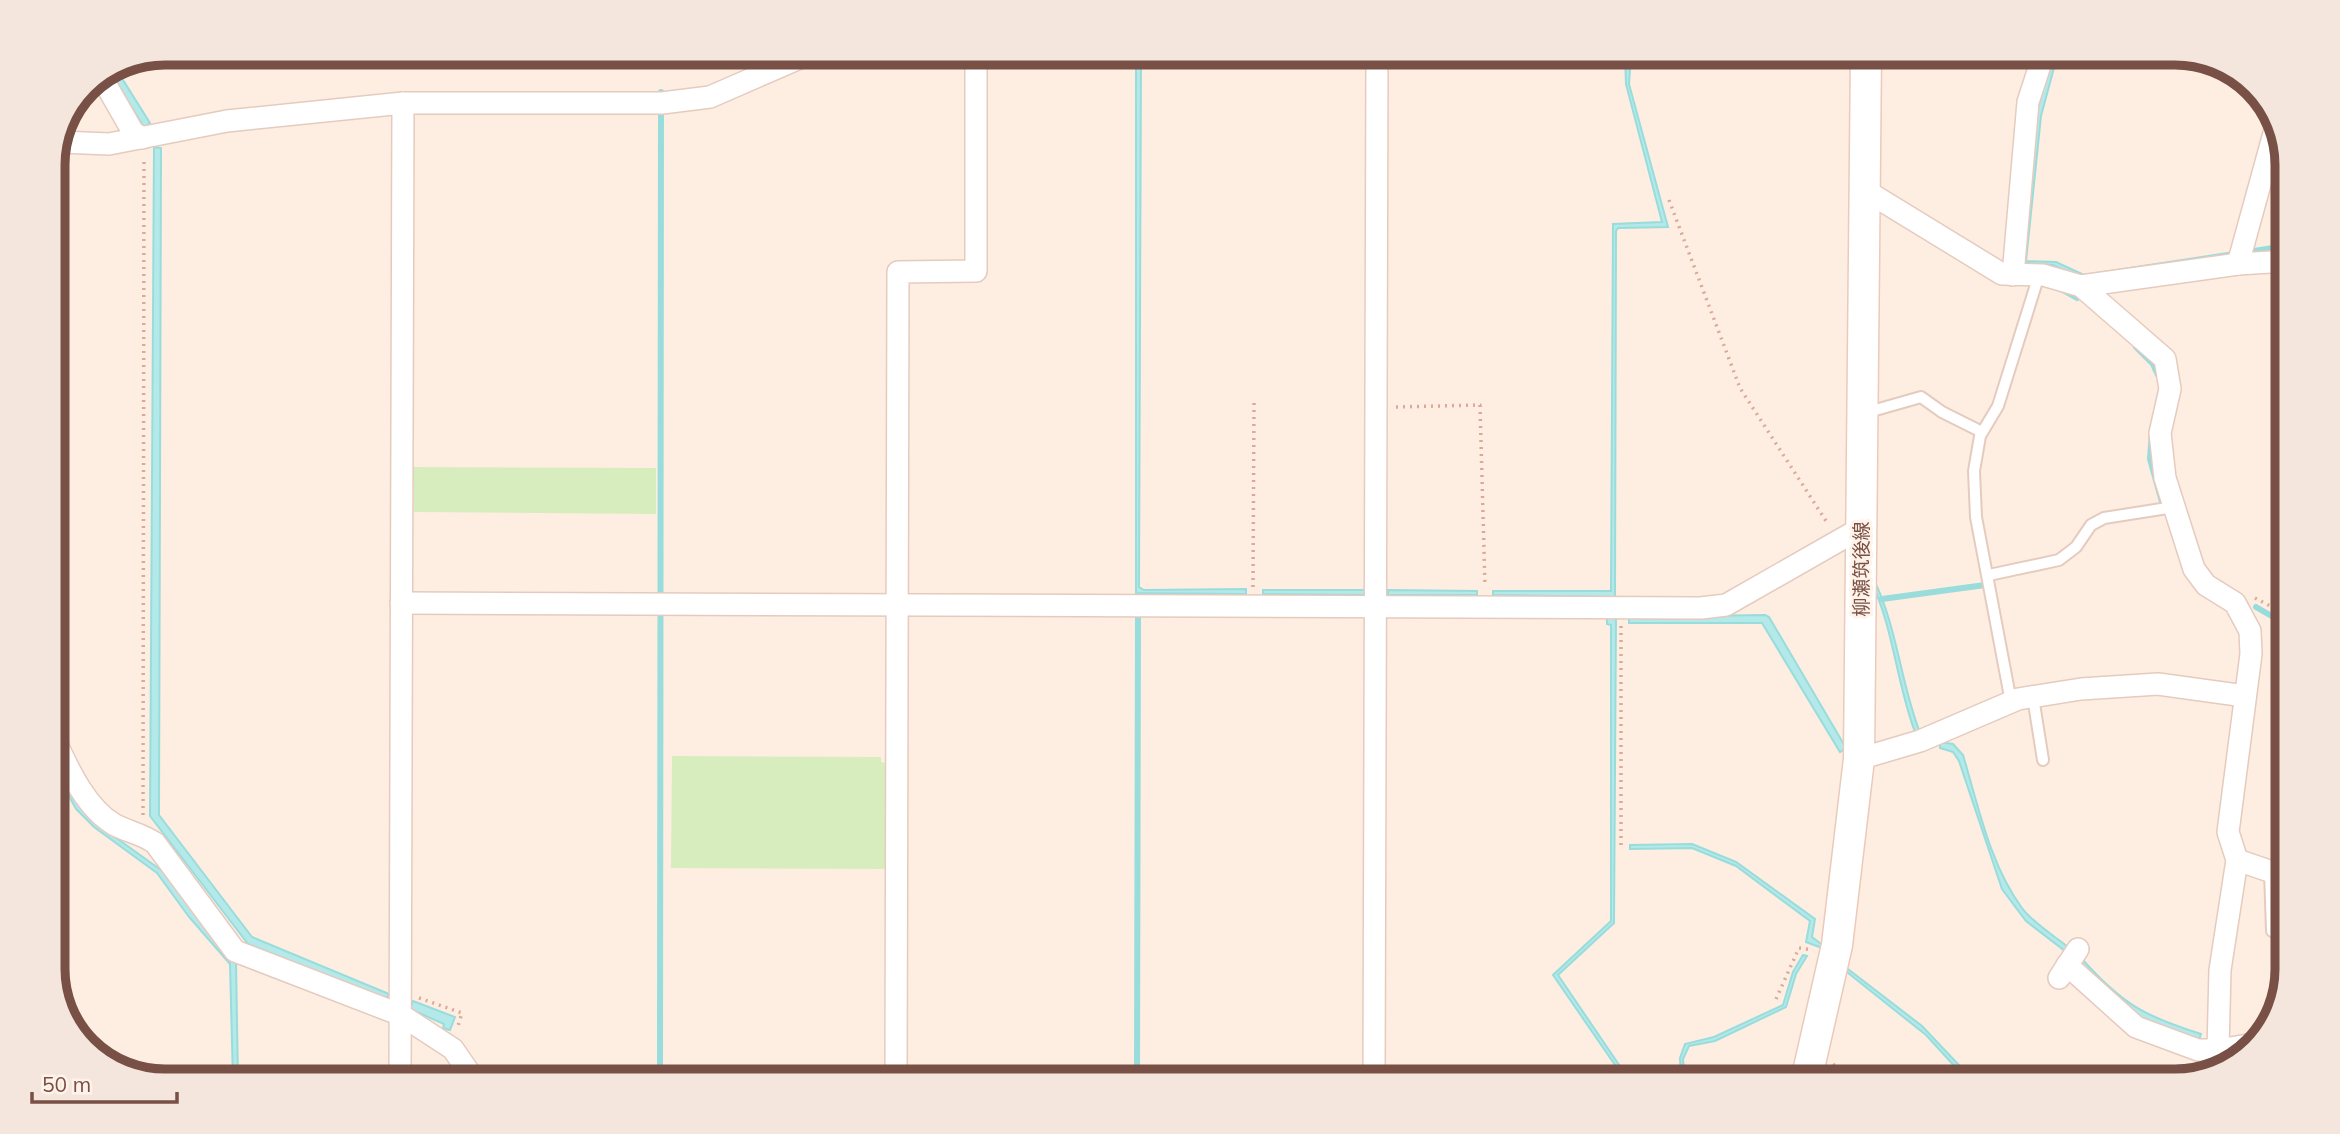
<svg xmlns="http://www.w3.org/2000/svg" width="2340" height="1134" viewBox="0 0 2340 1134" font-family="Mulish,'Noto Sans JP',sans-serif">
<style>
.green{fill:#d8edbe}
.water{fill:#b4e9e9;stroke:#99dcdc;stroke-width:2}
.lines{fill:none;stroke-linecap:round;stroke-linejoin:round}
.stream{stroke:#99dcdc;stroke-width:6}
.service-casing{stroke:#e5cbbf;stroke-width:14}
.minor-casing{stroke:#e5cbbf;stroke-width:24}
.secondary-casing{stroke:#ebcabb;stroke-width:33}
.path{stroke:#dba999;stroke-width:3.5;stroke-dasharray:2 5;stroke-linecap:butt}
.service{stroke:#fff;stroke-width:10}
.minor{stroke:#fff;stroke-width:21}
.secondary{stroke:#fff;stroke-width:30}
.labels{text-anchor:middle;stroke-width:6;stroke-linejoin:round;paint-order:stroke}
.street-label{font-size:19px;fill:#785046;stroke:#fff3e9}
.rim{fill:none;stroke:#785046;stroke-width:9}
</style>
<rect width="100%" height="100%" fill="#feeee1"/>
<g class="green">
<path d="M413 467 656 468V514L414 512Z"/>
<path d="M672 756 881 757V762L890 764 889 869 671 868Z"/>
</g>
<g class="water">
<path d="M1136 53H1141L1139 587 1144 590 1246 589V594L1136 593Z"/>
<path d="M1625 53H1630L1631 56 1629 84 1668 227 1618 228 1616 231 1615 597 1493 595V591H1611L1613 224 1662 222 1626 84Z"/>
<path d="M2053 53H2058L2041 116 2026 261 2056 262 2084 275 2228 253V256L2080 277 2053 265 2024 263 2037 111Z"/>
<path d="M118 72 150 123 144 127 111 75Z"/>
<path d="M154 147 161 148 159 815 252 937 389 994 386 999 248 944 150 816Z"/>
<path d="M1873 578C1897 626 1900 680 1919 730L1915 732C1896 682 1894 628 1870 579Z"/>
<path d="M1263 590H1366V595L1263 594Z"/>
<path d="M1388 590 1477 591V595H1388Z"/>
<path d="M1765 615 1769 617 1846 748 1840 752 1762 623H1629V617Z"/>
<path d="M1616 617 1614 923 1558 975 1630 1081H1626L1553 975 1611 921V625L1607 624V618Z"/>
<path d="M1940 742 1953 744 1963 755C1978 805 1990 865 2022 908 2033 923 2053 935 2068 947L2065 951 2026 921 2002 889 1959 761 1953 752 1940 748Z"/>
<path d="M53 758 73 798 90 819 165 873 236 961 238 1081H233L230 964 189 917 157 873 94 827 76 809 53 767Z"/>
<path d="M1692 844 1736 862 1815 919 1812 937 1824 946 1822 948 1806 942 1810 921 1736 866 1692 848 1630 849V845Z"/>
<path d="M1803 955 1807 956 1796 974 1786 1007 1715 1041 1689 1046 1683 1059 1685 1081H1681L1680 1058 1685 1044 1714 1037 1783 1005 1793 972Z"/>
<path d="M2082 959C2122 1004 2144 1016 2201 1034L2199 1040 2138 1018 2078 964Z"/>
<path d="M1844 966 1922 1026 1974 1081H1968L1926 1035 1843 969Z"/>
<path d="M413 1001 455 1017 450 1030 443 1028 444 1024 410 1009Z"/>
</g>
<g class="lines">
<g class="stream">
<path d="M2254 251 2273 248 2287 252"/>
<path d="M2061 289 2077 298"/>
<path d="M2136 347 2153 364 2158 375"/>
<path d="M2152 431 2150 459 2162 502"/>
<path d="M1882 599 1985 585"/>
<path d="M2256 607 2287 625"/>
<path d="M660 1081 661 92"/>
<path d="M1137 1081 1138 616"/>
</g>
<defs>
<g id="service">
<path d="M1865 413 1921 397 1942 412 1982 432"/>
<path d="M1989 575 2059 560 2076 547 2091 525 2104 518 2174 507"/>
<path d="M2033 697 2043 760"/>
<path d="M2011 702 1976 517 1974 471 1980 436 1998 406 2039 275"/>
<path d="M2270 871 2272 931"/>
</g>
<g id="minor">
<path d="M102 78 133 132 142 138"/>
<path d="M60 142 109 144 227 121 403 103H662L710 97 811 53"/>
<path d="M1863 189 2002 274 2043 275 2081 286 2238 264 2287 261"/>
<path d="M2238 264 2276 126"/>
<path d="M2013 275 2028 102 2044 53"/>
<path d="M2081 286 2165 359 2170 389 2160 433 2165 478 2194 569 2206 585 2235 603 2250 631 2251 654 2228 832 2237 860 2220 970 2218 1050"/>
<path d="M401 603 1701 608 1726 605 1861 528"/>
<path d="M53 736C67 766 85 808 115 825 129 832 142 834 155 843L235 951 401 1015 453 1049 475 1081"/>
<path d="M1859 759 1920 741 2018 699 2081 689 2158 684 2245 696"/>
<path d="M2237 860 2287 877"/>
<path d="M2067 965 2136 1027 2198 1050H2218L2254 1044"/>
<path d="M2059 978 2078 949"/>
<path d="M400 1081 403 103"/>
<path d="M896 1081 898 272 976 271V53"/>
<path d="M1374 1081 1377 53"/>
</g>
<path id="secondary" d="M1806 1081 1837 945 1859 759 1866 53"/>
</defs>
<use href="#service" class="service-casing"/>
<use href="#minor" class="minor-casing"/>
<use href="#secondary" class="secondary-casing"/>
<g class="path">
<path d="M1669 200 1740 388 1828 524"/>
<path d="M1396 407 1480 405 1485 586"/>
<path d="M1253 587 1254 403"/>
<path d="M2255 598 2287 615"/>
<path d="M1621 626V848"/>
<path d="M143 815 144 158"/>
<path d="M419 998 462 1013 457 1029"/>
<path d="M1776 999 1799 948 1813 950"/>
<path d="M1833 1064 1852 1081"/>
</g>
<use href="#service" class="service"/>
<use href="#minor" class="minor"/>
<use href="#secondary" class="secondary"/>
</g>
<g class="labels">
<g class="street-label">
<text transform="translate(1861 569) rotate(-90)" y="7">柳瀬筑後線</text>
</g>
</g>
<path d="M0 0H2340V1134H0ZM165 65H2175A100 100 0 0 1 2275 165V969A100 100 0 0 1 2175 1069H165A100 100 0 0 1 65 969V165A100 100 0 0 1 165 65Z" fill="#f4e6dc" fill-rule="evenodd"/>
<path class="rim" d="M165 65H2175A100 100 0 0 1 2275 165V969A100 100 0 0 1 2175 1069H165A100 100 0 0 1 65 969V165A100 100 0 0 1 165 65Z"/>
<path d="M32 1092v10h145v-10" fill="none" stroke="#785046" stroke-width="3.5"/>
<text x="42" y="1092" font-size="21" fill="#785046" stroke="#fff3e9" stroke-width="5" paint-order="stroke">50 m</text>
</svg>
